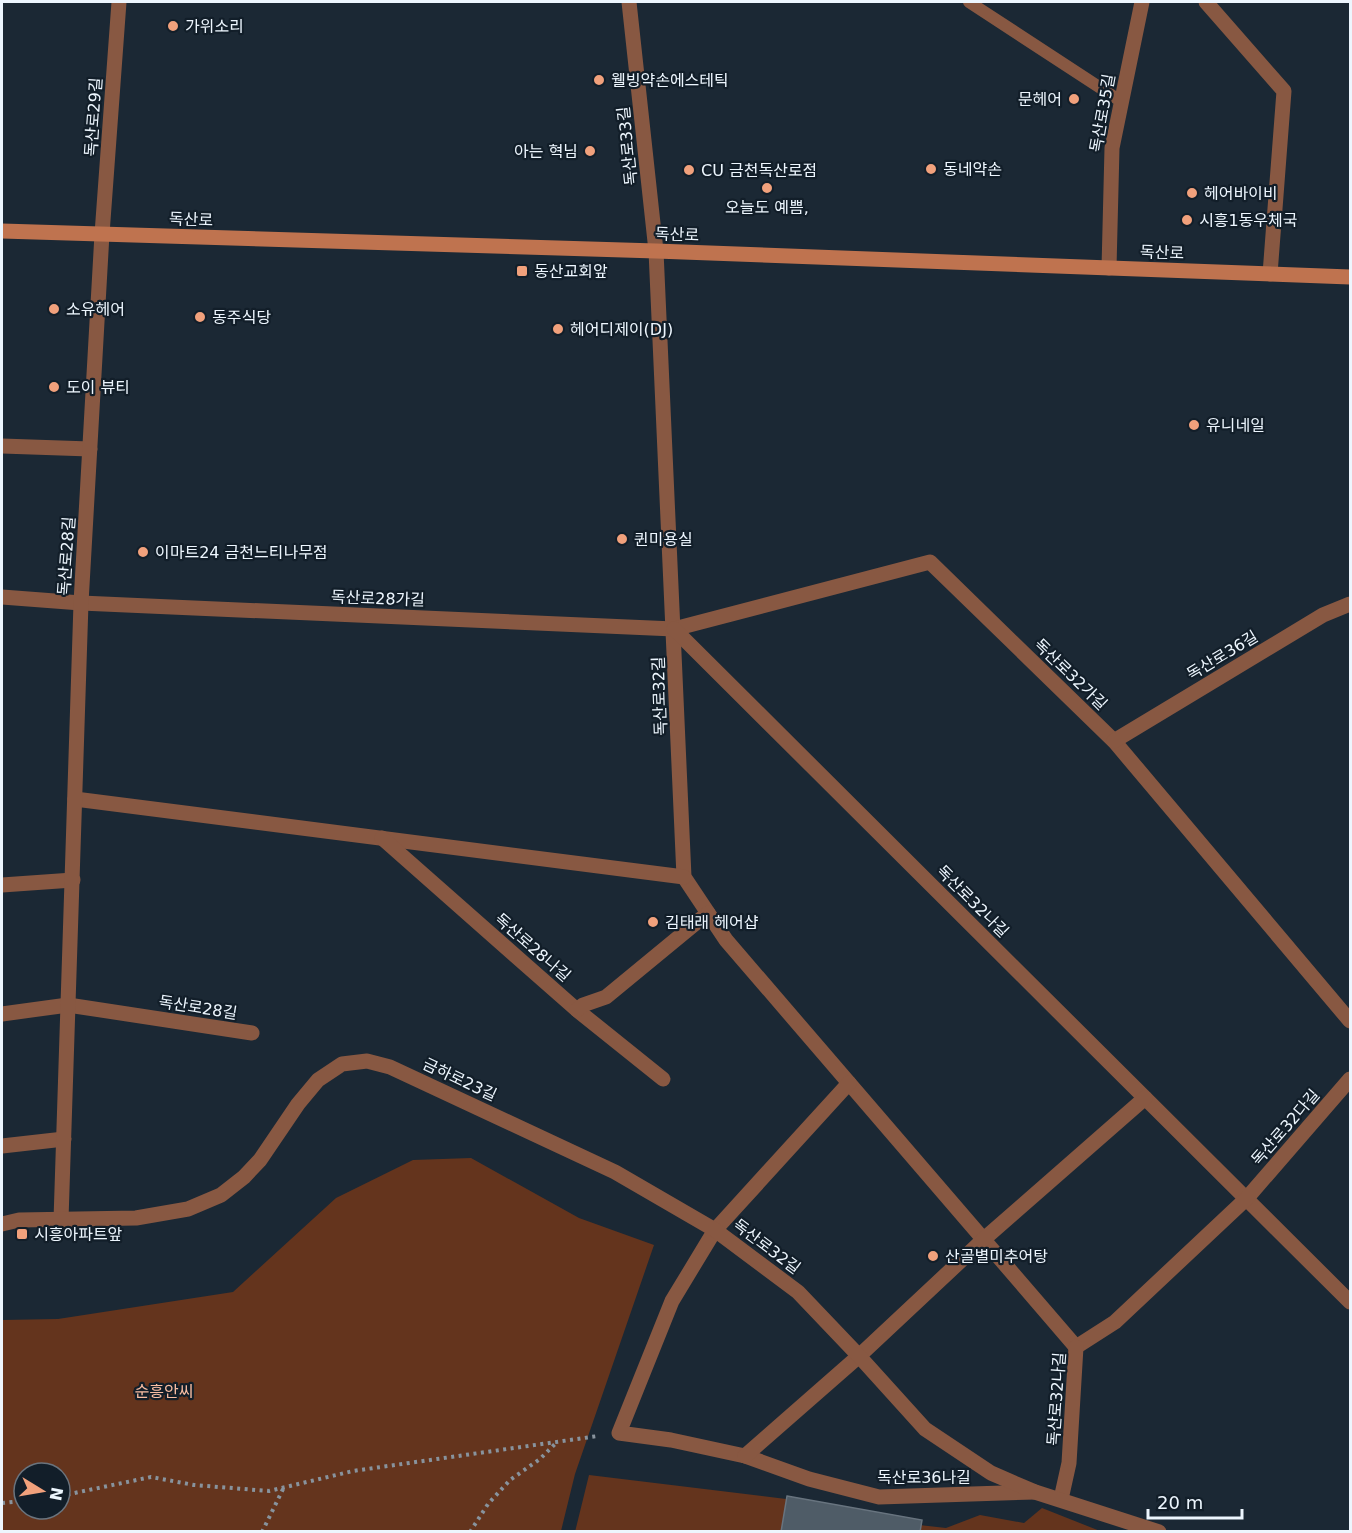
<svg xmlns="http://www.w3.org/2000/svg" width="1352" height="1533" viewBox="0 0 1352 1533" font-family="'DejaVu Sans','Noto Sans KR',sans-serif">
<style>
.green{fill:#64341d;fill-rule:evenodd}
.building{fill:#4f5c67;stroke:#68747f;stroke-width:1.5}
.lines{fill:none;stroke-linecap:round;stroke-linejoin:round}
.path{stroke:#88939d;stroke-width:4;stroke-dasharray:3 4.5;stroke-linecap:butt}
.service{stroke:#885842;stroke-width:12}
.minor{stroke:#885842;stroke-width:15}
.tertiary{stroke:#885842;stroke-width:15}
.secondary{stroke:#bf734f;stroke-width:15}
.poi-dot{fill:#f1a17c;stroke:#121e29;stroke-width:2}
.labels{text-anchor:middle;stroke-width:4.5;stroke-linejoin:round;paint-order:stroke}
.poi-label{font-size:16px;fill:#edf6fe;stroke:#121e29;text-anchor:start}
.street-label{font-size:16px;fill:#edf6fe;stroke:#121e29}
.park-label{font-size:16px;fill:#f8bda2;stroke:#121e29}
</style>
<rect width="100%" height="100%" fill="#1b2834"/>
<g class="green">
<path d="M471 1158 579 1218 654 1245 575 1474 561 1531H2V1320L58 1319 233 1292 336 1198 413 1160ZM24 1473H60V1509H24Z"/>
<path d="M589 1475 786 1499 857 1518 946 1528 980 1515 1024 1523 1042 1508 1100 1531 575 1532Z"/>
</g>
<path class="building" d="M787 1496 922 1520 920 1532H781Z"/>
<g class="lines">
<g class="path">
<path d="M60 1496 151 1477 194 1485 269 1491 353 1471 598 1436"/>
<path d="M2 1503 24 1501"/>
<path d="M262 1532 284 1487"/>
<path d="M470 1532 488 1504 510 1480 540 1459 557 1442"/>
</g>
<path class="service" d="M969 2 1122 102"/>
<g class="minor">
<path d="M629 2 656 251 684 877 726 940 1076 1347"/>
<path d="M1206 2 1284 91 1270 274"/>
<path d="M1109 268 1112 148 1142 2"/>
<path d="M2 446 90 449"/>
<path d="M2 597 81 603 674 629 930 562 1114 741 1350 1021"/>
<path d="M674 629 1350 1302"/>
<path d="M1114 741 1323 615 1350 604"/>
<path d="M75 799 684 877"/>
<path d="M382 838 577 1010 663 1079"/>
<path d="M2 885 73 880"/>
<path d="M577 1010 583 1005 606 997 708 913"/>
<path d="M2 1014 68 1005 252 1033"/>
<path d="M849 1083 715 1230 672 1301 619 1433 671 1440 745 1456 809 1479 879 1497 1035 1492"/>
<path d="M2 1146 64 1139"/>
<path d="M61 1220 81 603 102 234 119 2"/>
<path d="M1076 1347 1115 1322 1247 1198 1350 1079"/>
<path d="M745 1456 859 1356 984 1239 1145 1098"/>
<path d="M1061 1499 1069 1463 1076 1347"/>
</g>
<path class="tertiary" d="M2 1224 19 1220 136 1218 188 1209 221 1195 244 1177 260 1160 298 1104 318 1080 342 1064 367 1061 390 1067 615 1172 715 1230 798 1292 859 1356 925 1429 991 1473 1035 1492 1159 1532"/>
<path class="secondary" d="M2 231 656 251 1350 277"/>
</g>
<g class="poi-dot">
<circle cx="173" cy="26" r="6"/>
<circle cx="599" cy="80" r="6"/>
<circle cx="1074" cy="99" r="6"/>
<circle cx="590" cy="151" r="6"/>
<circle cx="931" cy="169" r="6"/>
<circle cx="689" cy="170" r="6"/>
<circle cx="767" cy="188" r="6"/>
<circle cx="1192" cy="193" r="6"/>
<circle cx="1187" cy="220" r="6"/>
<rect x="516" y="265" width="12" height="12" rx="3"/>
<circle cx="54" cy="309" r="6"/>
<circle cx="200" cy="317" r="6"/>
<circle cx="558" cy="329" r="6"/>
<circle cx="54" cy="387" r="6"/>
<circle cx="1194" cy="425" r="6"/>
<circle cx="622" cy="539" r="6"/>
<circle cx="143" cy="552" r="6"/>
<circle cx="653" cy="922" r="6"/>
<rect x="16" y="1228" width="12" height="12" rx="3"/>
<circle cx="933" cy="1256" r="6"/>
</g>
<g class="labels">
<g class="poi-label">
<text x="185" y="32">가위소리</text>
<text x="611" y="86">웰빙약손에스테틱</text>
<text x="1062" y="105" text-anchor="end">문헤어</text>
<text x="578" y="157" text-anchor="end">아는 혁님</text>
<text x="943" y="175">동네약손</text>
<text x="701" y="176">CU 금천독산로점</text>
<text x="1204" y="199">헤어바이비</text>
<text x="767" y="213" text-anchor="middle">오늘도 예쁨,</text>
<text x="1199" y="226">시흥1동우체국</text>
<text x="534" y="277">동산교회앞</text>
<text x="66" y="315">소유헤어</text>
<text x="212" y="323">동주식당</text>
<text x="570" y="335">헤어디제이(DJ)</text>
<text x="66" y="393">도이 뷰티</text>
<text x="1206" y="431">유니네일</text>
<text x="634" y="545">퀸미용실</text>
<text x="155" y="558">이마트24 금천느티나무점</text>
<text x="665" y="928">김태래 헤어샵</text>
<text x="34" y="1240">시흥아파트앞</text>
<text x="945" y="1262">산골별미추어탕</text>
</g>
<g class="street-label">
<text transform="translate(1102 113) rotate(-80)" y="6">독산로35길</text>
<text transform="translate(93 117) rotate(-86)" y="6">독산로29길</text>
<text transform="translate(627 146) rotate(-96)" y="6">독산로33길</text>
<text transform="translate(191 219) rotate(2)" y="6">독산로</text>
<text transform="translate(677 234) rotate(2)" y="6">독산로</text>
<text transform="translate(1162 252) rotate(2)" y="6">독산로</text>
<text transform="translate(66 556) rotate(-86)" y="6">독산로28길</text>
<text transform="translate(378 598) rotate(2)" y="6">독산로28가길</text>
<text transform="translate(1222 655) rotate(-31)" y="6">독산로36길</text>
<text transform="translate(1071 674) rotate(44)" y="6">독산로32가길</text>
<text transform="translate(659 696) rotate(-92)" y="6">독산로32길</text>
<text transform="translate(973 901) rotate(45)" y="6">독산로32나길</text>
<text transform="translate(533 947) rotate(41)" y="6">독산로28나길</text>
<text transform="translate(198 1007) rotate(9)" y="6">독산로28길</text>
<text transform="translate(460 1079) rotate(25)" y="6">금하로23길</text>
<text transform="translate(1285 1127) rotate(-49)" y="6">독산로32다길</text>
<text transform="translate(767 1246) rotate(37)" y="6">독산로32길</text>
<text transform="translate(1056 1399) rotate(-86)" y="6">독산로32나길</text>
<text x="924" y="1483">독산로36나길</text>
</g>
<g class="park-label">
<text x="164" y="1397">순흥안씨</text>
</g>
</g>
<rect width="1352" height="1533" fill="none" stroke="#edf6fe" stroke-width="6"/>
<g transform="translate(42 1491) rotate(101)"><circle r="28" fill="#121e29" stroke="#6a747e" stroke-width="1.5"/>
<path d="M0-4.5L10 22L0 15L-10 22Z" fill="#f1a17c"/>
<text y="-9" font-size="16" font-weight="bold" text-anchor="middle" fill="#edf6fe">N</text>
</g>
<path d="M1148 1509v9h94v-9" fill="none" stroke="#edf6fe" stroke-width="3"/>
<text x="1157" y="1509" font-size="18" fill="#edf6fe" stroke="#121e29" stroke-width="4.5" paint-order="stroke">20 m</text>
</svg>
